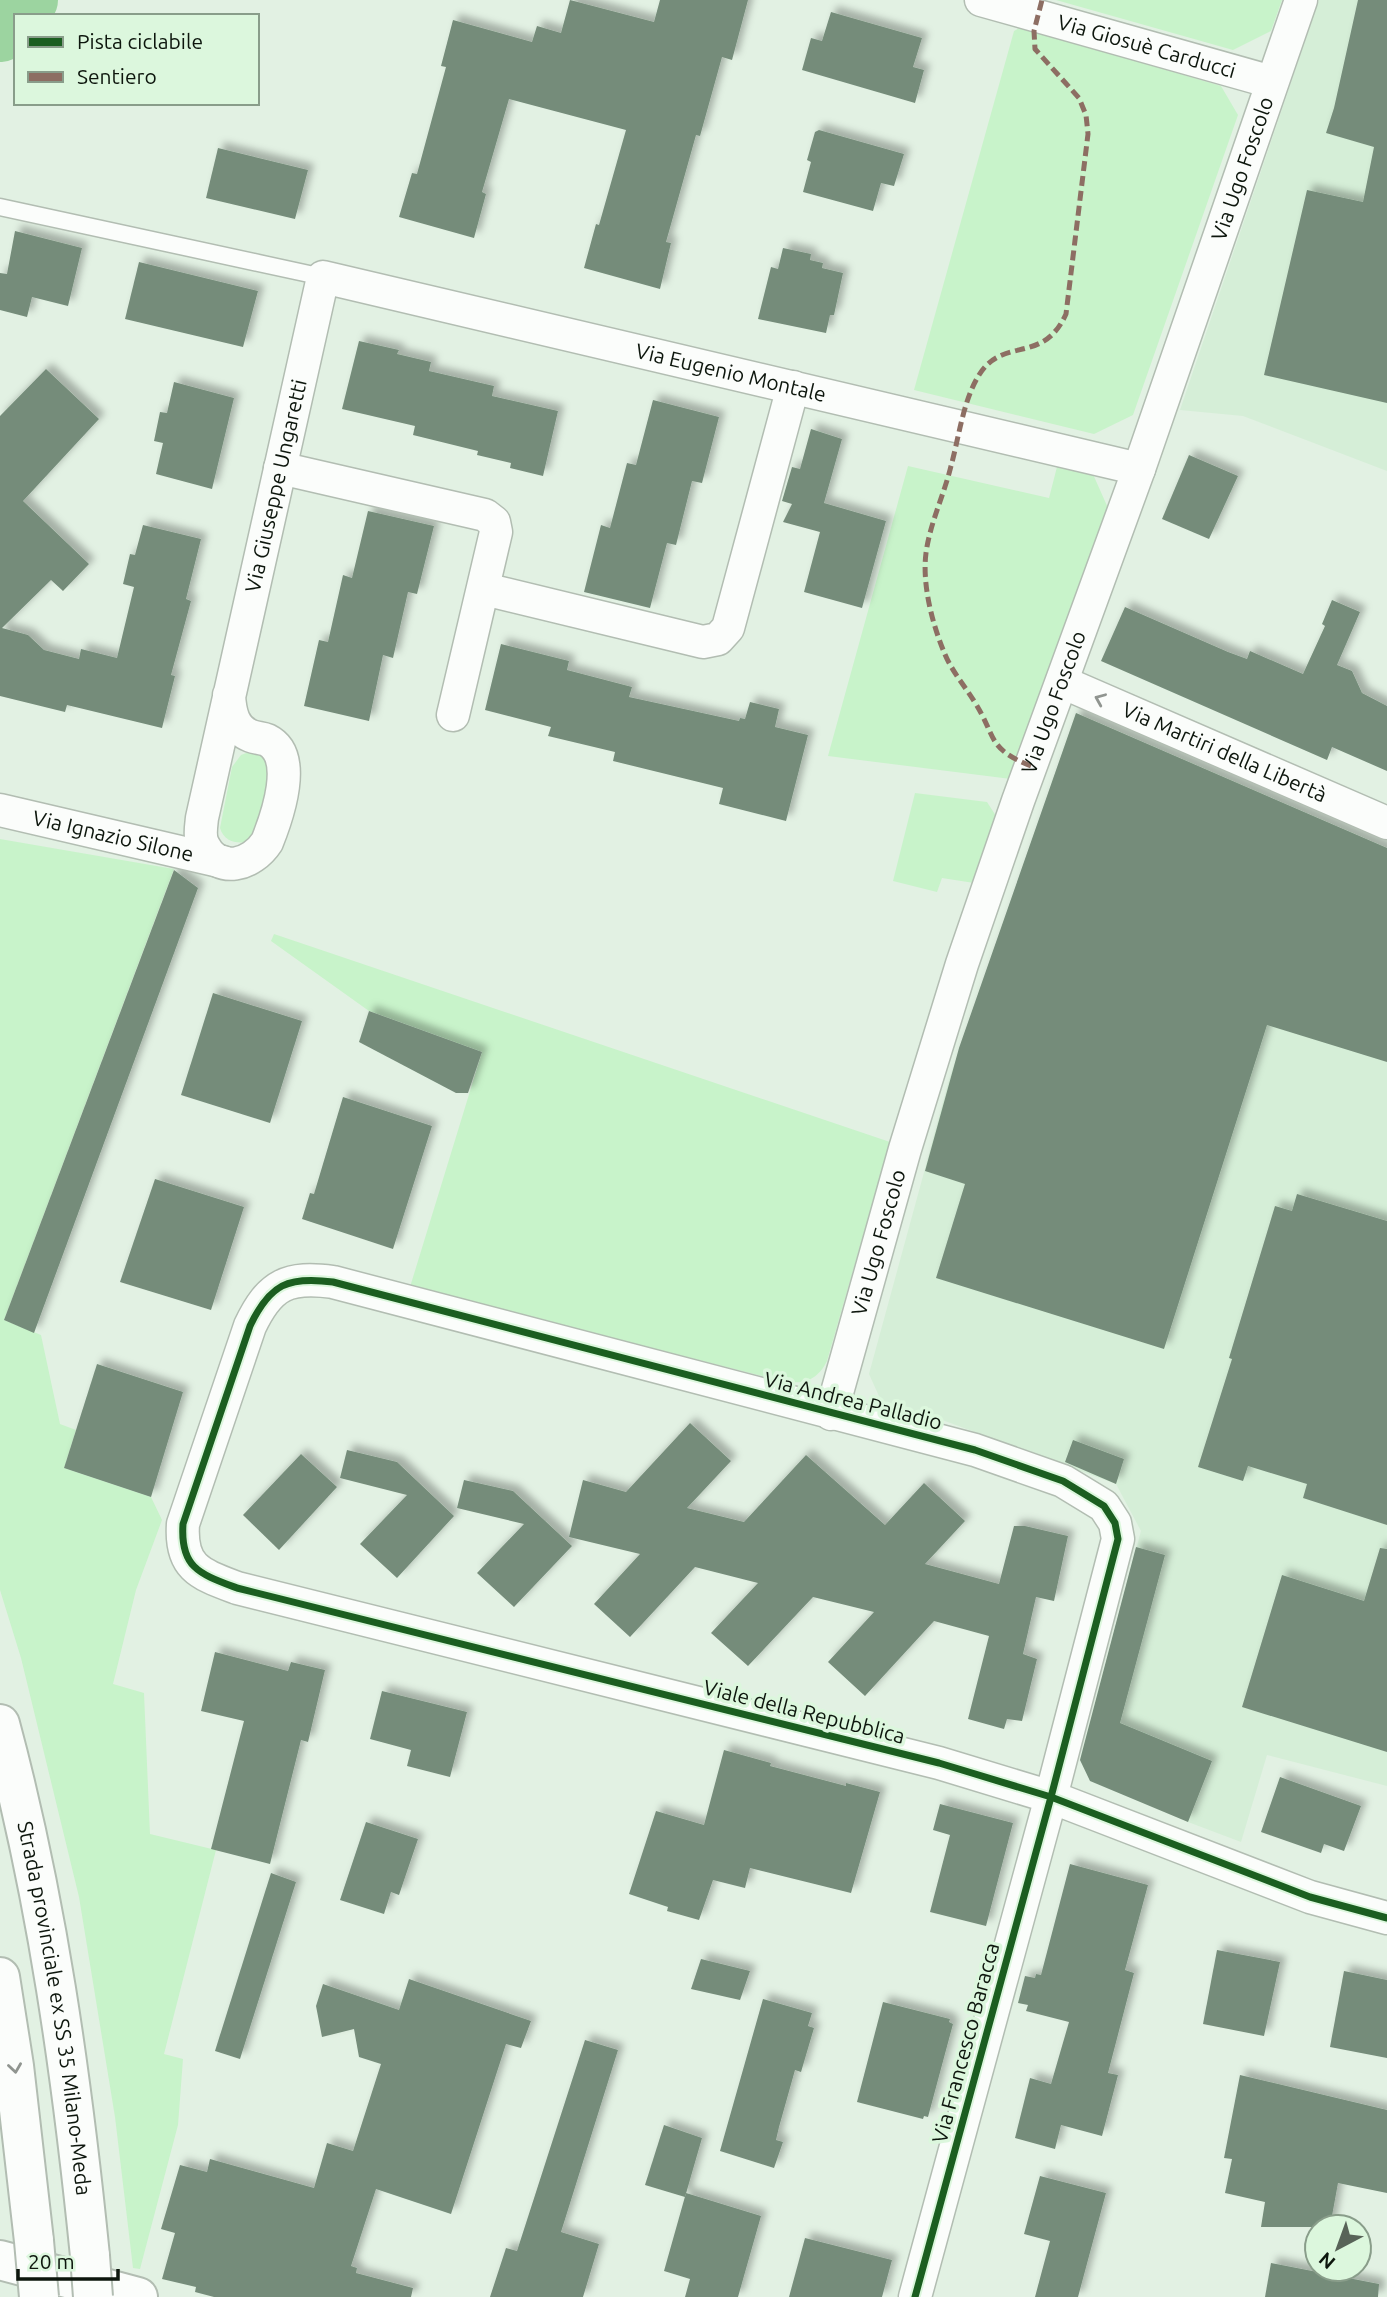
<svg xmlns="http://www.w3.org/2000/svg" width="1387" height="2297" viewBox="0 0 1387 2297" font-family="Ubuntu,sans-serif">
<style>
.built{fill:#d5eed7}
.green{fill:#c8f3ca}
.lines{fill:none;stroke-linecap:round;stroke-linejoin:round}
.river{stroke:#9cd4a0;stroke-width:60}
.building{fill:#758c7a;filter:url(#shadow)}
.service-casing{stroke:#b2bdb2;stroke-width:19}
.minor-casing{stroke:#b2bdb2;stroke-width:35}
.tertiary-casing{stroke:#b2bdb2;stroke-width:42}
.trunk-casing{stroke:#b2bdb2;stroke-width:42}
.service{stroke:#fbfdfb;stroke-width:16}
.minor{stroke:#fbfdfb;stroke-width:32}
.tertiary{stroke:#fbfdfb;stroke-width:38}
.trunk{stroke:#fbfdfb;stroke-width:38}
.trunk-bridge-casing{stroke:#b2bdb2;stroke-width:42;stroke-linecap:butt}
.trunk-bridge{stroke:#fbfdfb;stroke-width:38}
.quiet{stroke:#8d6e63;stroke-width:5;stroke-dasharray:10 5;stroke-linecap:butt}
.cycleway-casing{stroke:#dcf7dd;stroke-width:11}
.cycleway{stroke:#1b5e20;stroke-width:7}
.oneway{stroke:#909590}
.labels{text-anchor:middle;stroke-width:7;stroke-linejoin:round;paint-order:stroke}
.street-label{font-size:21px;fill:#0d160d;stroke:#dcf7dd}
</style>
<defs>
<filter id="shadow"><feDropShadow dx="6" dy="-6" stdDeviation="3.5" flood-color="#0004"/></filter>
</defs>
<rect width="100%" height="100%" fill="#e2f1e3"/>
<g class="built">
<path d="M1319 0H1387V471L1243 416 1180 410Z"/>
<path d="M1076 713 1387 848V1786L1267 1755 1241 1842 1188 1822 1080 1760 1141 1531 1116 1484 945 1421 883 1405 869 1374 950 1077Z"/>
</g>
<g class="green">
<path d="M1056 0H1282L1271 31 1233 50Z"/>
<path d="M1021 27 1221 86 1238 115 1133 415 1094 434 914 390 1014 31Z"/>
<path d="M1058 463 1092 472 1108 508 1011 779 828 756 908 466 1049 498Z"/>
<path d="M249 752 262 755 272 769 258 829 247 842C235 844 224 841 220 828L232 767 241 755Z"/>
<path d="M915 793 987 802 996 816 974 883 942 878 937 892 893 881Z"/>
<path d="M0 839 174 869 4 1320 41 1335 60 1424 76 1430 64 1468 151 1497 162 1520 136 1590 113 1684 144 1693 150 1834 216 1850 164 2054 183 2059 178 2125 140 2269 133 2268 115 2117 79 1897 21 1658 0 1590Z"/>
<path d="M274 934 890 1142 827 1361C818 1379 806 1384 786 1382L410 1287 482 1052 369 1011 271 941Z"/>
</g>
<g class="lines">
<path class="river" d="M0 32 28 0"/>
</g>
<g class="building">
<path d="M570 0 654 22 660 0H748L732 60 722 57 700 136 696 135 666 242 671 243 660 289 584 268 596 224 599 225 626 130 509 99 482 192 486 194 474 238 399 217 412 173 417 174 446 67 441 66 453 20 532 42 537 26 561 33Z"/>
<path d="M1358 0H1387V403L1264 375 1307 190 1363 202 1374 147 1326 133 1334 108Z"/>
<path d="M831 12 922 38 913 67 924 70 915 103 802 70 811 38 822 41Z"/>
<path d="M819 130 904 154 894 186 881 183 873 211 803 192 811 162 807 160 815 132Z"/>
<path d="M218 148 308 170 295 219 206 198Z"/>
<path d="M15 231 82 248 68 306 32 297 27 317 0 310V273L7 274Z"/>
<path d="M783 248 811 254 810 260 823 263 822 268 843 273 834 315H830L826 333 758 319 771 267 778 269Z"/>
<path d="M139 262 258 291 243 347 125 319Z"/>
<path d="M359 341 399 350 397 354 431 362 429 371 494 386 492 396 558 411 543 476 510 468 511 463 477 455 478 451 413 435 415 426 342 409Z"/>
<path d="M46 369 99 419 23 501 89 564 63 591 51 580 2 628 28 635 44 650 79 659 81 649 117 658 134 587 123 584 130 554 135 555 143 525 201 539 186 599 191 601 171 675 175 676 162 728 67 705 65 712 0 696V416Z"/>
<path d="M174 382 234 398 212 489 156 474 163 443 154 441 160 412 167 413Z"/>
<path d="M653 400 719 417 702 483 692 481 676 545 667 543 650 608 584 592 601 525 610 528 627 463 636 465Z"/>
<path d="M811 429 842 439 824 503 886 521 862 608 804 592 820 532 783 522 792 504 782 501 792 467 800 469Z"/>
<path d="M1189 455 1238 476 1209 539 1162 519Z"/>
<path d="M368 511 434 526 417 594 408 592 393 658 383 655 369 721 304 706 319 640 328 642 343 575 352 578Z"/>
<path d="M1332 600 1360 612 1337 665 1352 671 1362 693 1387 706V771L1332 747 1327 760 1101 661 1125 607 1228 652 1247 659 1250 651 1303 674 1325 626 1322 624Z"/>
<path d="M501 644 569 661 567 670 632 687 629 697 739 721 740 718 745 719 750 702 779 709 775 727 808 735 786 821 719 804 723 788 613 761 615 752 548 736 551 727 485 710Z"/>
<path d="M1076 713 1387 848V1062L1267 1025 1164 1349 936 1278 965 1184 925 1171 959 1048Z"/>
<path d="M174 870 198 888 34 1333 4 1320Z"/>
<path d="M213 993 302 1021 270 1123 181 1095Z"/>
<path d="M369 1011 482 1052 468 1093H456L359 1042Z"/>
<path d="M343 1097 432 1126 393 1249 302 1219 310 1193 314 1194Z"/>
<path d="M155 1179 244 1207 211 1310 120 1282Z"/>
<path d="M1297 1194 1387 1221V1525L1303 1498 1307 1484 1248 1466 1243 1481 1198 1467 1232 1359 1229 1358 1275 1206 1292 1211Z"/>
<path d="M97 1364 183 1392 151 1497 64 1468Z"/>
<path d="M690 1423 731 1461 687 1508 744 1522 806 1455 885 1525 924 1483 965 1521 925 1564 999 1584 1014 1526H1025L1068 1536 1054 1601 1036 1597 1023 1654 1037 1659 1022 1721 1007 1719 1004 1729 968 1719 989 1636 934 1621 865 1696 828 1662 874 1612 813 1597 748 1666 711 1633 758 1583 695 1567 630 1637 594 1604 640 1554 569 1537 583 1480 626 1492Z"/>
<path d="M1073 1440 1124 1459 1116 1484 1065 1462Z"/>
<path d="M347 1450 397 1462 454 1516 397 1578 360 1544 407 1495 340 1478Z"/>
<path d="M301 1454 337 1487 279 1550 243 1515Z"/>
<path d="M464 1480 513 1491 572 1546 514 1607 477 1573 524 1524 457 1508Z"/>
<path d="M1136 1547 1165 1555 1120 1723 1212 1761 1188 1822 1090 1781 1080 1760Z"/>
<path d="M1380 1548 1387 1549V1752L1242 1707 1282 1575 1364 1601Z"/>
<path d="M215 1652 288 1671 291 1662 325 1670 308 1742 301 1740 270 1864 211 1849 244 1721 201 1711Z"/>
<path d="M382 1691 467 1712 450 1777 407 1766 411 1750 370 1739Z"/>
<path d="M724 1750 771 1763 770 1766 846 1786V1783L880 1792 851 1893 750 1868 745 1888 713 1880 699 1920 667 1911 668 1907 629 1894 656 1811 704 1825Z"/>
<path d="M1280 1777 1361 1806 1344 1851 1324 1844 1321 1853 1261 1832Z"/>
<path d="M940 1804 1013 1823 986 1926 930 1912 950 1835 933 1830Z"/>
<path d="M366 1822 418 1839 399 1895 391 1892 384 1914 340 1900Z"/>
<path d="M1070 1864 1148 1885 1125 1970 1134 1973 1108 2073 1118 2075 1102 2136 1061 2125 1055 2149 1015 2138 1030 2078 1051 2084 1069 2022 1026 2011 1028 2005 1018 2003 1025 1976 1035 1978 1036 1974 1041 1975Z"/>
<path d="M271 1873 296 1882 240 2059 215 2051Z"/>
<path d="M1217 1950 1280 1962 1264 2036 1203 2024Z"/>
<path d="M701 1959 750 1971 740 2000 691 1989Z"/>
<path d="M1344 1971 1387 1980V2058L1330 2047Z"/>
<path d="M409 1979 531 2021 521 2048 506 2044 451 2214 376 2189 351 2266 357 2268 356 2273 413 2288 411 2297H214L195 2292 196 2287 162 2279 175 2233 161 2229 180 2165 207 2172 210 2159 314 2188 327 2143 353 2151 381 2064 359 2057 354 2029 322 2037 316 2006 323 1984 399 2010Z"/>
<path d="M763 1999 812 2013 808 2026 814 2028 801 2072 795 2070 779 2127 776 2140 783 2142 774 2168 720 2151Z"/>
<path d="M883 2002 950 2019 949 2022 953 2024 928 2117 924 2116 923 2119 857 2102Z"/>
<path d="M585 2040 618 2050 561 2232 599 2244 583 2297H490L506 2248 517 2251Z"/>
<path d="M1240 2075 1387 2110V2193L1338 2183 1330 2227H1261L1265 2202 1225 2193 1232 2159 1224 2158Z"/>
<path d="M664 2125 702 2138 685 2197 645 2185Z"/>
<path d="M1040 2176 1106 2193 1078 2297H1035L1050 2241 1024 2234Z"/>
<path d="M686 2193 761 2216 738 2297H685L690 2279 664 2271Z"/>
<path d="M805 2238 892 2260 882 2297H789Z"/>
<path d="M1271 2263 1379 2284 1378 2297H1265Z"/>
</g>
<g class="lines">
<defs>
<path id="service" d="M0 207 323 277"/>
<g id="minor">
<path id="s1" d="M981 0 1272 82"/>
<path d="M280 468 485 515 494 522 496 532 453 715"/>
<path d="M484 589 703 642 718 639 728 628 793 387"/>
<path id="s2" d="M1062 682 1387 823"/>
<path id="s3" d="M229 695C230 712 233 729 251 736 256 738 262 738 267 740 299 756 277 817 267 842 252 865 219 875 204 846 199 838 201 827 202 818L323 277 1139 469"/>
<path id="s4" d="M0 810 223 862"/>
<path id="s5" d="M831 1414 905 1149 962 964 1018 801 1139 469 1301 0"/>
<path d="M915 2297 1051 1797 1118 1539 1115 1523 1104 1506 1063 1481 975 1450 333 1282C288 1276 270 1284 250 1326L183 1524C180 1568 200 1574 237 1588L939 1763 1051 1797 1310 1897 1387 1918"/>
</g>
<path id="tertiary" d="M0 2260 138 2297"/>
<g id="trunk">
<path id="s6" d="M0 1724C47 1898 72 2077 90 2256"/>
<path d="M0 1977 14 2066 34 2241"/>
</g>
</defs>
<use href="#service" class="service-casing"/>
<use href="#minor" class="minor-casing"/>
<use href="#tertiary" class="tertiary-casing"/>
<use href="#trunk" class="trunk-casing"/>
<use href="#service" class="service"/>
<use href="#minor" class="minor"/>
<use href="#tertiary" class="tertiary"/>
<use href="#trunk" class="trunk"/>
<defs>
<g id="trunk-bridge">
<path d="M34 2241 39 2297"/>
<path d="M90 2256 93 2297"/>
</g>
</defs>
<use href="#trunk-bridge" class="trunk-bridge-casing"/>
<use href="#trunk-bridge" class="trunk-bridge"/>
<path class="quiet" d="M1031 766C986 748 997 737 974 701 964 685 951 670 944 652 932 623 922 584 926 553 930 523 944 495 951 466 959 437 963 401 979 375 1003 336 1043 365 1066 314L1088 134 1086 115 1079 98 1035 49 1034 31 1042 0"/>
<defs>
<path id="cycleway" d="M915 2297 1051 1797 1118 1539 1115 1523 1104 1506 1063 1481 975 1450 333 1282C288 1276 270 1284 250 1326L183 1524C180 1568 200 1574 237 1588L939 1763 1051 1797 1310 1897 1387 1918"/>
</defs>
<use href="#cycleway" class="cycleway-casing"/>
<use href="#cycleway" class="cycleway"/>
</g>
<defs><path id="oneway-chevron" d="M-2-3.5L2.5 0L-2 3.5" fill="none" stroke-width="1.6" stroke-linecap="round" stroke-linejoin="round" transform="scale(1.75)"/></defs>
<g class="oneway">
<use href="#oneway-chevron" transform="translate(1100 699) rotate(-157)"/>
<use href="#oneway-chevron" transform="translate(15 2068) rotate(82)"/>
</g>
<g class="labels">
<g class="street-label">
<text dy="7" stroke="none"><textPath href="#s1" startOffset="172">Via Giosuè Carducci</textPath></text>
<text dy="7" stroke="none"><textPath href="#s5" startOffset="1312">Via Ugo Foscolo</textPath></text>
<text dy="7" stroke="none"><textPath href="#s3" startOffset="1256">Via Eugenio Montale</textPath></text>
<text dy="7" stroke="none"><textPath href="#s3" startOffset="623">Via Giuseppe Ungaretti</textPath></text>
<text dy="7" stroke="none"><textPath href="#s5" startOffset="746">Via Ugo Foscolo</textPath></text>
<text dy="7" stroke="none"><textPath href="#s2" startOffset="177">Via Martiri della Libertà</textPath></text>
<text dy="7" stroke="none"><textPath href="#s4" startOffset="116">Via Ignazio Silone</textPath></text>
<text dy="7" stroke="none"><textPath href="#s5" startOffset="178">Via Ugo Foscolo</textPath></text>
<text transform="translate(853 1401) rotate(14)" y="7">Via Andrea Palladio</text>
<text transform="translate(804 1712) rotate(14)" y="7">Viale della Repubblica</text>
<text dy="7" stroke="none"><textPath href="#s6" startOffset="290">Strada provinciale ex SS 35 Milano-Meda</textPath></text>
<text transform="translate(966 2043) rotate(-75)" y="7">Via Francesco Baracca</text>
</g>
</g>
<rect x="14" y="14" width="245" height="91" fill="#dcf7dd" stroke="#899d8a" stroke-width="2"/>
<rect x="28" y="37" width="35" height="10" fill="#1b5e20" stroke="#899d8a" stroke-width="2"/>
<text x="77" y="49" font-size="21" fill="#0d160d">Pista ciclabile</text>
<rect x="28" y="72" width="35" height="10" fill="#8d6e63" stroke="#899d8a" stroke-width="2"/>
<text x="77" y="84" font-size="21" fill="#0d160d">Sentiero</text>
<g transform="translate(1338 2248) rotate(221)"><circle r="33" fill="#dcf7dd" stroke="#899d8a" stroke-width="2"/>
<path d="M0-5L12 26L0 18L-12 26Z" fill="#586358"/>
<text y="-10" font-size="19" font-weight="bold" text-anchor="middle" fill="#0d160d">N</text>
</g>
<path d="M18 2269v10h100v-10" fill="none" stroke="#0d160d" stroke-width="3.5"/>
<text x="28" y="2269" font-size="21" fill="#0d160d" stroke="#dcf7dd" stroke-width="5" paint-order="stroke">20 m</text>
</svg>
